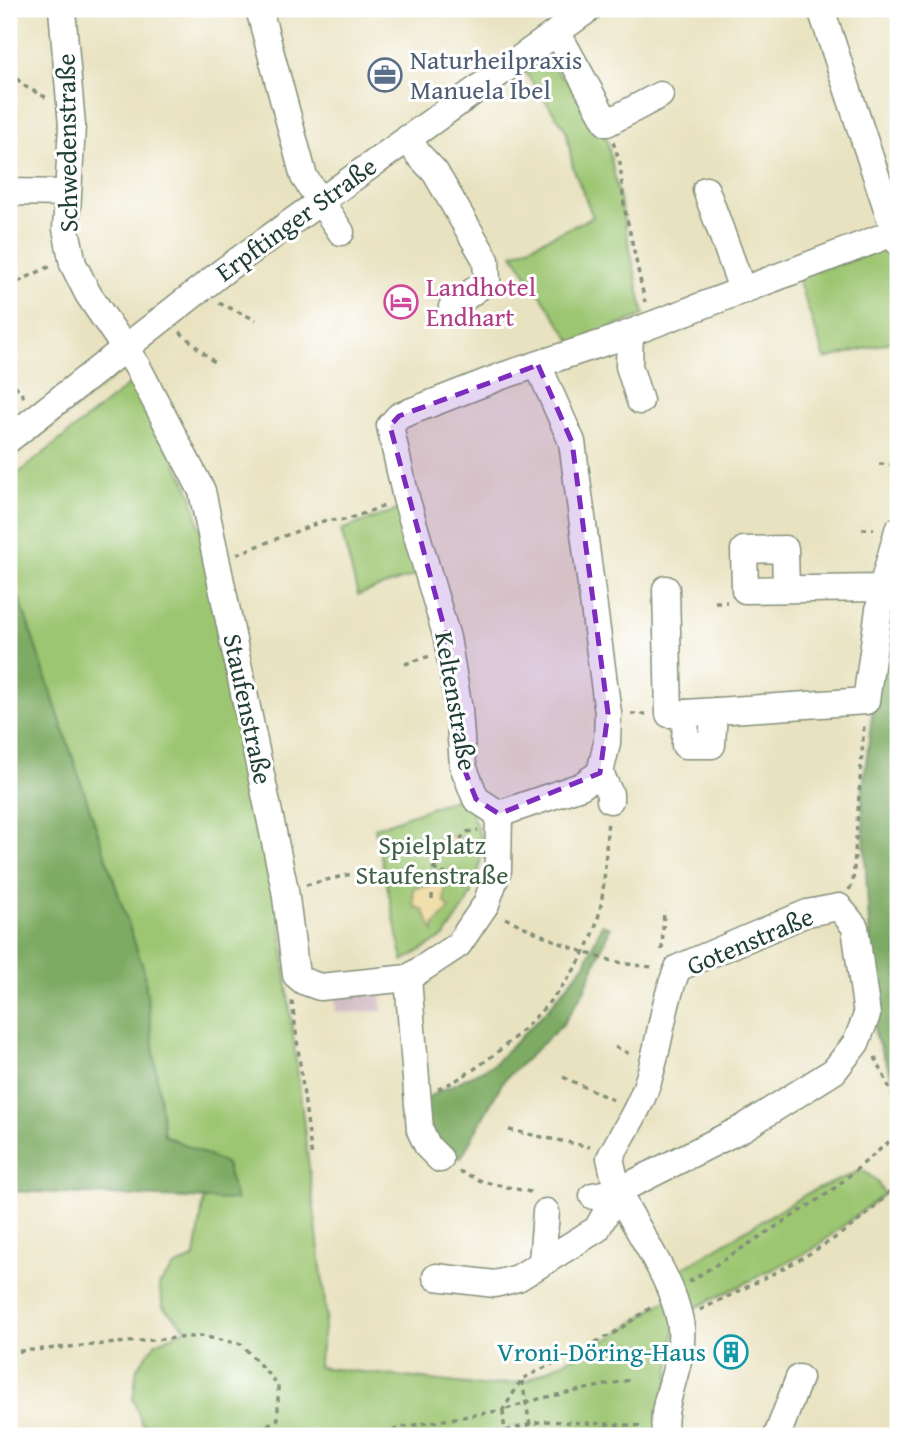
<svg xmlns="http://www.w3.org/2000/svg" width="907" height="1445" viewBox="0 0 907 1445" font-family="'Gentium Book Plus',serif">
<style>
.industrial{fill:#d2bdc6}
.green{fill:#9dc672;stroke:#5e8253;stroke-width:2}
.forest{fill:#7eab64;stroke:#4e744c;stroke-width:2}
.sand{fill:#eeda9e;stroke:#868c69;stroke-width:2}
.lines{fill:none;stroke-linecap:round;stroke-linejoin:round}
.minor-casing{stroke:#84907a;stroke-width:29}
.path{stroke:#84907a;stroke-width:3.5;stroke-dasharray:5 5;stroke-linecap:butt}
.minor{stroke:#fff;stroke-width:26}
.marked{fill:#7b2cbf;fill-opacity:0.2;stroke:#7b2cbf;stroke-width:5;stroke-dasharray:14 9;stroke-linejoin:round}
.labels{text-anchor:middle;stroke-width:6;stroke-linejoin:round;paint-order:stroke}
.service-label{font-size:26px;fill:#4e5e75;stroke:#fff;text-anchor:start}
.street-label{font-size:26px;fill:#1f3d34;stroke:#fff}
.hotel-label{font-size:26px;fill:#b23c85;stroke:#fff;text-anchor:start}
.park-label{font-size:26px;fill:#3e5f44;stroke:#fff}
.culture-label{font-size:26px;fill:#0d838f;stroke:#fff;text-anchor:end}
</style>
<rect width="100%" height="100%" fill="#fff"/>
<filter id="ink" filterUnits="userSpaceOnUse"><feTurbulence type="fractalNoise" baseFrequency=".0143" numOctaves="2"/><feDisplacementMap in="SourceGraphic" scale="14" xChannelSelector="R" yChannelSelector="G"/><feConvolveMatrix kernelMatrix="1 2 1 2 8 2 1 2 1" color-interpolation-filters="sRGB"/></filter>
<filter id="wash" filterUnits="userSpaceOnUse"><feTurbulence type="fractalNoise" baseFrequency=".00686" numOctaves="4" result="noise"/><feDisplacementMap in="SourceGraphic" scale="28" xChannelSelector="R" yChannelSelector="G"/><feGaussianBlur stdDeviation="1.57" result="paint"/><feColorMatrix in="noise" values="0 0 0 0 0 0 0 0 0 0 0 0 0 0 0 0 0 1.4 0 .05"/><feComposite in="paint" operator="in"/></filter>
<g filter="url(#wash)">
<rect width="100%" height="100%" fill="#e9e2c0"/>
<path class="industrial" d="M381 991 382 1011 336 1013 335 993Z"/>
<g class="green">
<path d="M546 58 562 78 575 72 604 126 644 315 573 343 513 254 593 217 573 168 566 130 525 72Z"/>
<path d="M891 247 898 275V340L825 359 797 276Z"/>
<path d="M109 371 119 373 9 460V449Z"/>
<path d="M136 379 192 495 275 850 286 978 324 1291 326 1315 318 1367 484 1386 526 1381 614 1336 669 1298 676 1322 661 1436H538L522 1431 519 1426 477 1436H159L142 1423 133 1400 137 1368 156 1343 187 1329 163 1307 159 1285 174 1267 195 1257 204 1198 236 1200 226 1164 164 1136 144 971 20 600 9 590V481Z"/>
<path d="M399 509 419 574 358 595 341 530Z"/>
<path d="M465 795 483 843 478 876 465 906 445 936 403 961 375 828Z"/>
<path d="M862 1170 876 1180 884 1194 812 1250 681 1315 670 1284 686 1266 808 1193Z"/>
</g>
<g class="forest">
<path d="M9 590 20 600 144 971 164 1135 226 1164 236 1200 9 1191Z"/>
<path d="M885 611H898V1090L875 1036 862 796Z"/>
<path d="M602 924 610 928 584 991 563 1024 503 1081 461 1158C433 1144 425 1131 422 1100L493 1065 548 1009 585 964Z"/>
</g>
<g class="sand">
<path d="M457 835 466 844 459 851 438 847 439 838Z"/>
<path d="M446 880 444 901 450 908 435 925 434 932 423 910 414 906 413 888C425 889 434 882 446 880Z"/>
</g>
</g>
<g filter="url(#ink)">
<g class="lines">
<defs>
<g id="minor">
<path d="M62 9 72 126 66 229 73 264 88 294 137 366 202 491 285 890 296 975 303 981 320 987 408 978 458 945 486 904 498 870 499 814"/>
<path d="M259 9 304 177 341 232"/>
<path d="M821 9 898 242"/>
<path d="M557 32 607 123 660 95"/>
<path d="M408 138 418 154 435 172 486 260 487 281 452 307"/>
<path d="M706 190 742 289"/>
<path d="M9 192 67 193"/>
<path d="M630 333 629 366 640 401"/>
<path d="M538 365 572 442 608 713 607 743 600 773 581 786 499 814 476 799 463 766 459 710 447 638 406 498 390 426 399 416 502 376 609 341 896 232"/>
<path d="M9 439 226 269 589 9"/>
<path d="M666 589 669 714 686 713"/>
<path d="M786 589 785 549 744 550 745 590 882 588 898 530"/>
<path d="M714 711 712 745H685L686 713 866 701 882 588"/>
<path d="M600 773 610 794V800"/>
<path d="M408 978 420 1130 428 1147 440 1159"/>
<path d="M593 1196 618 1191 743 1128 834 1071 856 1043 867 1015 855 927 839 907 807 913 678 968C661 1007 660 1050 645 1090 637 1113 621 1136 610 1158 613 1170 615 1183 620 1195 639 1235 671 1276 680 1321 688 1361 657 1404 666 1436"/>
<path d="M542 1262 546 1212"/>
<path d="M436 1277 495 1284 518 1278 597 1229 618 1191"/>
<path d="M777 1436 799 1378"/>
</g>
</defs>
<use href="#minor" class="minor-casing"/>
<g class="path">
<path d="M9 72 26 87 47 98"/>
<path d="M613 142 620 163 624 205 645 302"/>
<path d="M9 286 51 266"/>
<path d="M219 303 256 320"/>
<path d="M180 332 215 363"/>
<path d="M9 377 24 397"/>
<path d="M895 377 898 376"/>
<path d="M879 464 898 465"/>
<path d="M862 529H874"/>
<path d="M237 554 326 520H346L384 506"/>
<path d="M715 602H727"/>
<path d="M405 664 430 656"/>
<path d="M631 714H647"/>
<path d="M433 869 467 832 478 830"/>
<path d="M306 885 368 870"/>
<path d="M849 890 853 882 864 724"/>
<path d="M432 899 433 869 448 875 468 890"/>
<path d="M505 918C553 940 602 965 656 967"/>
<path d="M662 950 664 910"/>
<path d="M292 1001 312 1159"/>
<path d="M615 1047 632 1055"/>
<path d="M875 1057 898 1106"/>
<path d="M563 1077 615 1101"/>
<path d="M438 1089C496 1065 581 983 597 922 606 890 605 852 608 820"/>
<path d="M509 1130 590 1147"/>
<path d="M459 1171 484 1182 535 1193"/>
<path d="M689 1282 830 1192 898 1134"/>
<path d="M700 1310C758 1281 865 1234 898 1179"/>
<path d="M9 1352 201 1336 241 1344 278 1385V1419L248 1436"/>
<path d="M522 1381 530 1425"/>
<path d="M374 1436 403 1427 503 1410 522 1379 614 1333 653 1306"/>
<path d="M487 1436 543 1421 644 1426"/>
<path d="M505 1436 503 1410 542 1398 630 1380"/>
</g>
<use href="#minor" class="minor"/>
</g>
</g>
<path class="marked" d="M538 365 572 442 608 713 600 773 499 814 476 799 463 766 447 638 390 426 399 416Z"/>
<defs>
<symbol id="office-ring" viewBox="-11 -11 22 22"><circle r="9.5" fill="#fff" stroke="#5c6f8a" stroke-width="1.5"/><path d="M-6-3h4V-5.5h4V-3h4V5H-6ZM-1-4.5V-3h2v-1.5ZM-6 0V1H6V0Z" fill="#5c6f8a"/></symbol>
<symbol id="hotel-ring" viewBox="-11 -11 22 22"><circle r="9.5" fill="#fff" stroke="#d1479c" stroke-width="1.5"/><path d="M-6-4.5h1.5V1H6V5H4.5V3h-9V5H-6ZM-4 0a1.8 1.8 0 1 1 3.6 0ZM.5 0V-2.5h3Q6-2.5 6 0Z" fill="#d1479c"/></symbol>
<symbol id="building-ring" viewBox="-11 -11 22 22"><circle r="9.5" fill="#fff" stroke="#0f9aa8" stroke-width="1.5"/><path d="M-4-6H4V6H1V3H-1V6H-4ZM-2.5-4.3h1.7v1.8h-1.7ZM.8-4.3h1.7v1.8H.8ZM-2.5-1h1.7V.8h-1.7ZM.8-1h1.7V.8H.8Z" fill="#0f9aa8"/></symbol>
</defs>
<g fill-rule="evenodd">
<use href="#office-ring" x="366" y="56" width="38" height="38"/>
<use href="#hotel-ring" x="382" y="283" width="38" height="38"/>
<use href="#building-ring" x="712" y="1333" width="38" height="38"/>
</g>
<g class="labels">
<g class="service-label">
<text x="410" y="69">Naturheilpraxis<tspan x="410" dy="30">Manuela Ibel</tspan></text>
</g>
<g class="street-label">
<text transform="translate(67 143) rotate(-91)" y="9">Schwedenstraße</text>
<text transform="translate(296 219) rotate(-36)" y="9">Erpftinger Straße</text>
<text transform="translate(456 701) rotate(80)" y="9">Keltenstraße</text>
<text transform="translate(248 709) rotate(78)" y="9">Staufenstraße</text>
<text transform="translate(750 941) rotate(-23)" y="9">Gotenstraße</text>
</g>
<g class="hotel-label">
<text x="426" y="296">Landhotel<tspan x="426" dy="30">Endhart</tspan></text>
</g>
<g class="park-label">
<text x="432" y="854">Spielplatz<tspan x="432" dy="30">Staufenstraße</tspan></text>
</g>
<g class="culture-label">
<text x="706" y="1361">Vroni-Döring-Haus</text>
</g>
</g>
<rect width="907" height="1445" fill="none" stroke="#fff" stroke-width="35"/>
</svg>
